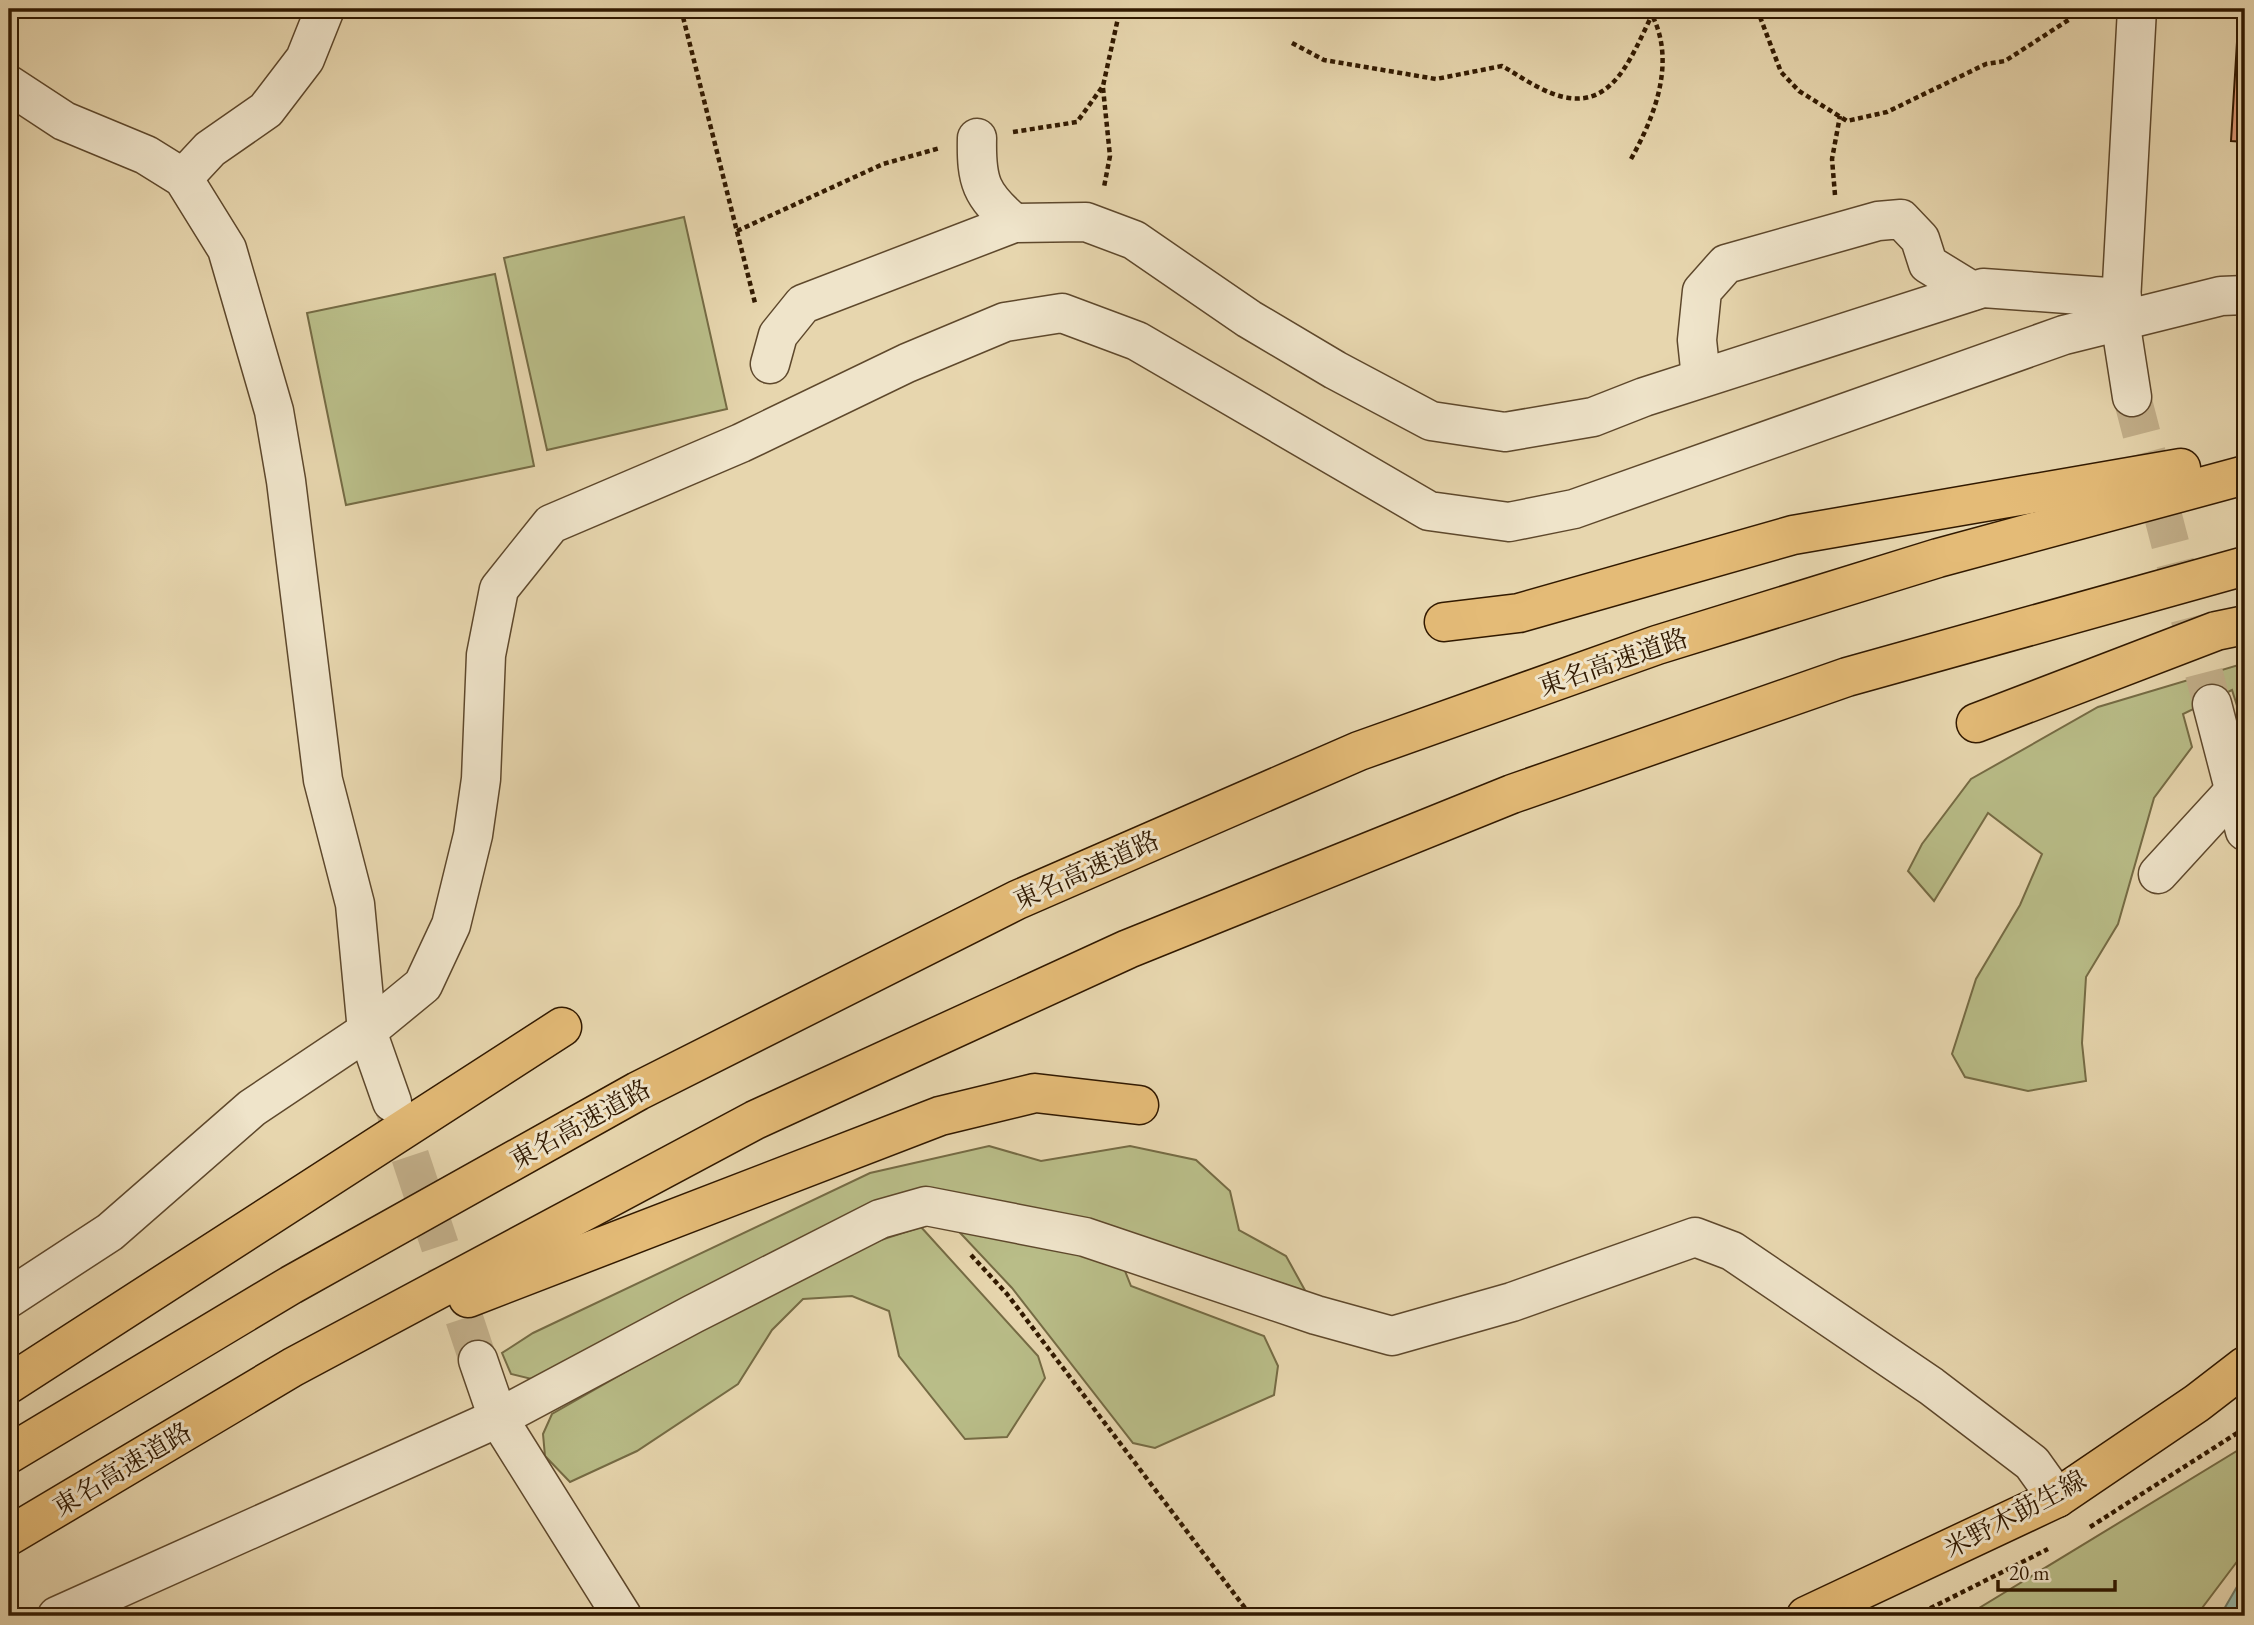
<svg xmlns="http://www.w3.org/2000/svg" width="2254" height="1625" viewBox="0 0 2254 1625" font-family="'EB Garamond','Noto Serif JP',serif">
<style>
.green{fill:#b9bd88;stroke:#756b44;stroke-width:2}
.water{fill:#97b9a9;stroke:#6e7965;stroke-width:2}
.building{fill:#dc9875;stroke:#311900;stroke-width:2}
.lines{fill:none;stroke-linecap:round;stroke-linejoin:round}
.minor-tunnel{stroke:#c3b08b;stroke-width:38;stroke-dasharray:38 19;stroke-linecap:butt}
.minor-casing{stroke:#5e482c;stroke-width:41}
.major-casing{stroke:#311900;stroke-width:41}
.highway-casing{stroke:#311900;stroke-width:41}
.path{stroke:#311900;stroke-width:4.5;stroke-dasharray:5 3.5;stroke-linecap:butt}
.minor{stroke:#efe4ca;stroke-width:38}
.major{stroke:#e4bb77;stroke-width:38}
.highway{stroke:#e4bb77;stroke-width:38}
.labels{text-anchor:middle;stroke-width:6;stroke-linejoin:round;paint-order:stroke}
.street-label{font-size:26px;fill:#311900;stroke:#efe4ca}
</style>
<rect width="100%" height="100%" fill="#e7d6ae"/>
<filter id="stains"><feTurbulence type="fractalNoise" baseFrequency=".00286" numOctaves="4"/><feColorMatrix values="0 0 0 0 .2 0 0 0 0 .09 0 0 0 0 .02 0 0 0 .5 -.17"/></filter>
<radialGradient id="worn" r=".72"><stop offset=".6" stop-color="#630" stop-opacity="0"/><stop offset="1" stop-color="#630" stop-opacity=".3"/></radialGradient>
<g class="green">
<path d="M684 217 727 409 547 450 504 258Z"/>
<path d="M495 274 534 466 346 505 307 313Z"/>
<path d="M2245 663V731L2232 690 2183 714 2192 747 2154 798 2118 924 2086 977 2082 1043 2086 1081 2028 1091 1965 1077 1952 1054 1976 979 2020 905 2042 854 1988 813 1934 901 1908 871 1922 844 1971 779 2098 707Z"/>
<path d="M989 1146 1041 1161 1130 1146 1196 1160 1230 1191 1239 1230 1286 1256 1307 1294 939 1191 548 1383 511 1374 502 1353 533 1333 870 1173Z"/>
<path d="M949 1221 1123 1266 1131 1286 1264 1336 1278 1366 1274 1395 1155 1448 1133 1443 1012 1288Z"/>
<path d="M921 1227 1038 1356 1045 1378 1007 1437 965 1439 899 1356 889 1311 852 1296 803 1299 772 1330 738 1384 637 1451 570 1482 545 1456 543 1434 552 1414 825 1258Z"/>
<path d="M2245 1446V1551L2196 1616H1966Z"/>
</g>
<path class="water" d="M2245 1573V1616H2220Z"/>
<path class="building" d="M2237 42H2245V142L2231 141Z"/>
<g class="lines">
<g class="minor-tunnel">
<path d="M2132 397 2212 704"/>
<path d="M392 1102 478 1360"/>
</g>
<defs>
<g id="minor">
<path d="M9 85 64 121 146 155 183 178 227 249 274 411 286 481 323 780 355 904 367 1031 392 1102"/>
<path d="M977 138C976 182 981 195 1014 223"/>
<path d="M183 178 210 149 266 110 305 59 325 9"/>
<path d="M770 364 778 335 803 304 1014 223 1086 222 1134 240 1249 319 1335 370 1431 421 1505 432 1593 417 1644 397 1983 288 2122 298"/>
<path d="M1701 378 1697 340 1702 291 1726 264 1878 221 1901 219 1920 239 1928 264 1972 291"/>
<path d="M2132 397 2120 320 2137 9"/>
<path d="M2212 704 2245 831"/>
<path d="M2158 874 2235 790 2245 789"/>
<path d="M9 1298 110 1232 252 1108 367 1031 423 985 451 925 473 835 481 779 486 655 499 589 551 524 741 443 907 363 1005 322 1062 313 1137 341 1429 511 1509 522 1574 509 2064 335 2221 296 2245 295"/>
<path d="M478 1360 498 1418 622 1616"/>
<path d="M57 1616 498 1418 693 1314 880 1219 926 1206 1085 1237 1316 1315 1392 1336 1512 1302 1695 1237 1732 1251 1931 1386 2032 1463 2057 1498"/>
</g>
<path id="major" d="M1806 1616 2057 1498 2197 1403 2245 1366"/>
<g id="highway">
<path d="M1444 622 1519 613 1793 535 2181 468"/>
<path d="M1976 723 2216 631 2245 625"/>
<path d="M468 1298 940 1116 1035 1093 1139 1105"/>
<path d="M9 1384 562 1027"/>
<path d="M9 1454 291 1285 638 1091 1017 900 1359 751 1657 645 1938 558 2245 475"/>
<path d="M9 1536 293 1367 755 1120 1128 949 1512 794 1847 677 2245 566"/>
</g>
</defs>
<use href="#minor" class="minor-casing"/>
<use href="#major" class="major-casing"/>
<use href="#highway" class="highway-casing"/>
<g class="path">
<path d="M681 9 755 303"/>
<path d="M1757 9 1781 72 1799 91 1847 121 1887 112 1986 64 2005 61 2070 19 2076 9"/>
<path d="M1292 43 1324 60 1436 79 1502 66C1515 73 1527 82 1540 88 1608 123 1628 64 1652 15"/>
<path d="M1103 88 1110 156 1104 187"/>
<path d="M1013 132 1077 122 1103 86 1120 9"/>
<path d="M1631 159C1655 116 1676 62 1652 15L1656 9"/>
<path d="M1835 195 1832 159 1840 116"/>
<path d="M737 231 883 164 940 148"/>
<path d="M971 1255 1007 1294 1251 1616"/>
<path d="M2090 1527 2245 1428"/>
<path d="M1915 1616 2048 1549"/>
</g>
<use href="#minor" class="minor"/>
<use href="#major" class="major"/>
<use href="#highway" class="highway"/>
</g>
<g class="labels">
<g class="street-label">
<text transform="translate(1613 662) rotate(-19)" y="9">東名高速道路</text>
<text transform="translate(1086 870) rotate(-24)" y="9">東名高速道路</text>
<text transform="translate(580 1124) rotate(-29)" y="9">東名高速道路</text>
<text transform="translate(122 1469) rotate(-31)" y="9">東名高速道路</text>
<text transform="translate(2015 1514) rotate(-28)" y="9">米野木莇生線</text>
</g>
</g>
<rect width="2254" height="1625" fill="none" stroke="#e7d6ae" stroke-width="35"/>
<rect x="10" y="10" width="2233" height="1604" fill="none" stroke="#311900" stroke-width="3.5"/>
<rect x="18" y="18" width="2219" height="1590" fill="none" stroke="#311900" stroke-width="2"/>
<path d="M1998 1580v10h117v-10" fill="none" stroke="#311900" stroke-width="3.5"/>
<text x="2009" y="1580" font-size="21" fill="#311900" stroke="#efe4ca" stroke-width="5" paint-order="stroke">20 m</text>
<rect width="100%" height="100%" filter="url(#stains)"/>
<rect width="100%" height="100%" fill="url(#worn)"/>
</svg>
